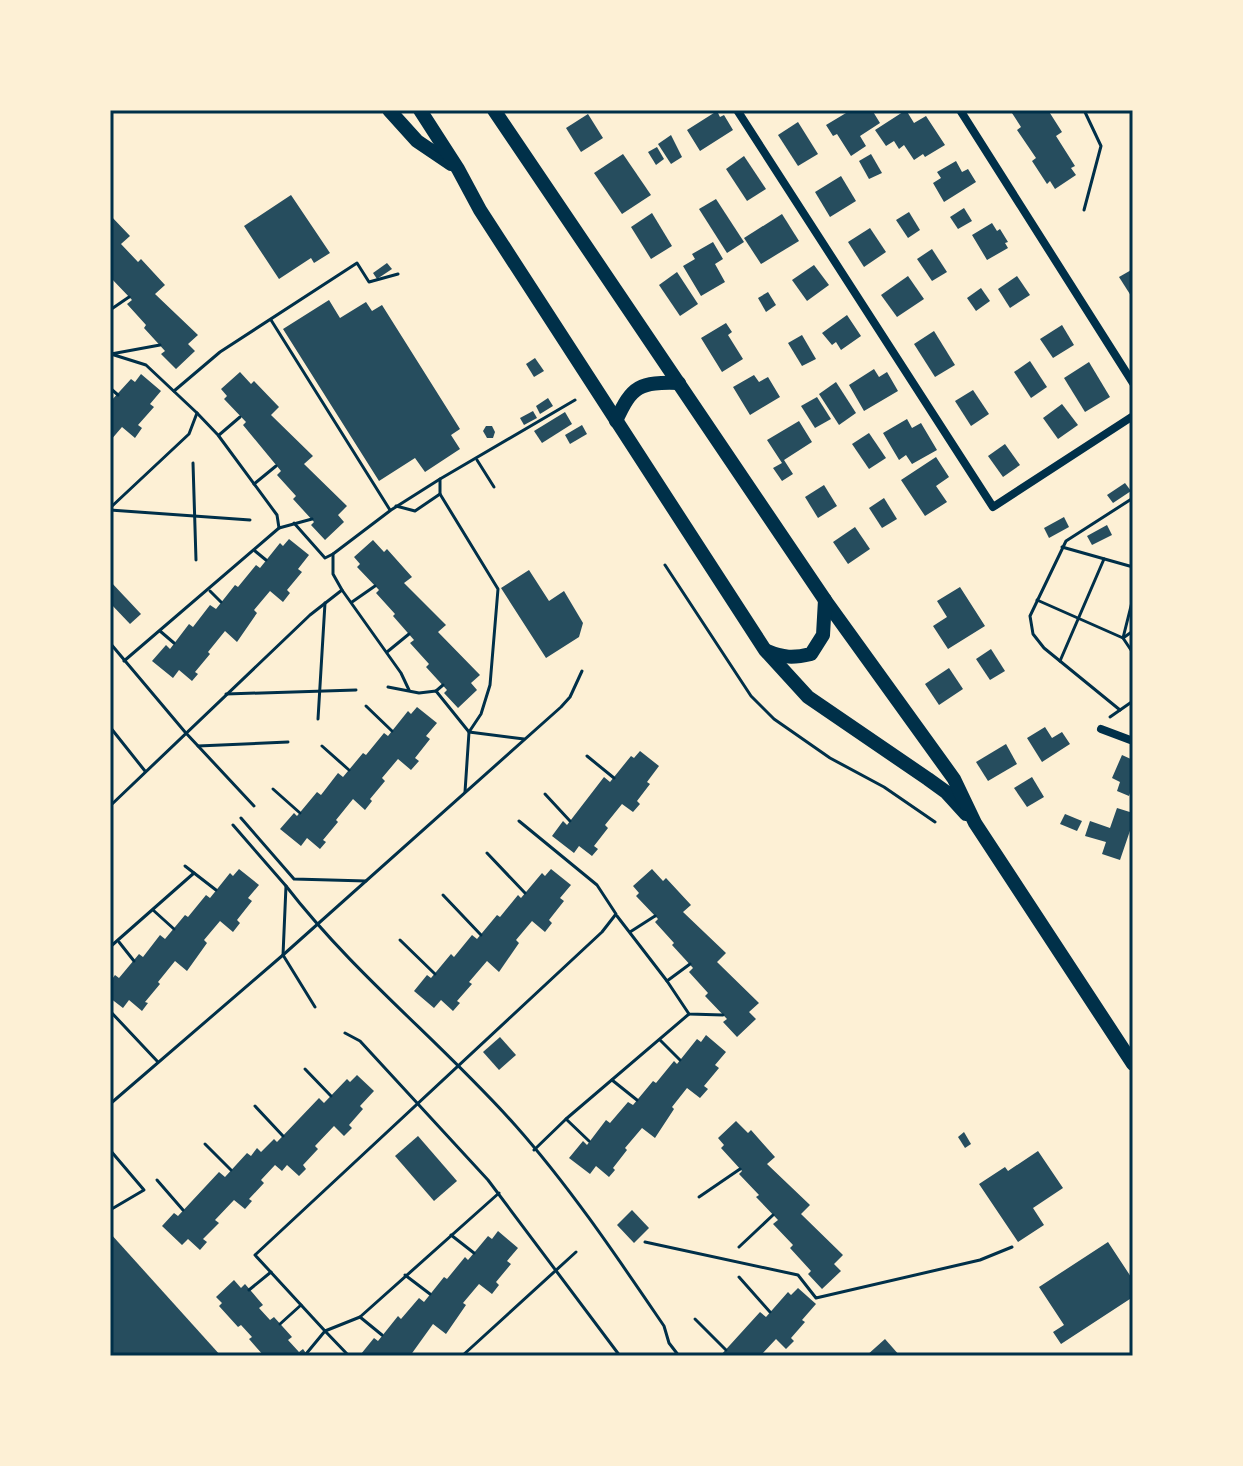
<svg xmlns="http://www.w3.org/2000/svg" width="1243" height="1466" viewBox="0 0 1243 1466" font-family="'Zilla Slab',serif">
<style>
.building{fill:#264d5e}
.lines{fill:none;stroke-linecap:round;stroke-linejoin:round}
.path{stroke:#003049;stroke-width:3}
.minor{stroke:#003049;stroke-width:8}
.primary{stroke:#003049;stroke-width:14}
.neatline{fill:none;stroke:#003049;stroke-width:3}
</style>
<rect width="100%" height="100%" fill="#fdf0d5"/>
<g class="building">
<path d="M844 110H872L880 123 860 136 866 146 851 156 837 134 833 136 826 125 846 113Z"/>
<path d="M906 110 914 123 926 116 945 145 925 157 923 154 914 160 904 145 899 149 894 141 886 146 875 130Z"/>
<path d="M1010 110H1048L1062 132 1056 136 1075 166 1071 168 1076 175 1055 189 1050 181 1047 184 1032 161 1036 158 1017 130 1021 127Z"/>
<path d="M717 111 720 117 724 115 733 130 700 151 687 130Z"/>
<path d="M588 114 603 138 581 152 566 128Z"/>
<path d="M798 122 818 154 798 166 778 135Z"/>
<path d="M671 135 682 157 671 164 658 144Z"/>
<path d="M657 147 664 159 656 165 648 152Z"/>
<path d="M623 154 651 195 622 214 594 173Z"/>
<path d="M871 154 882 173 869 179 859 161Z"/>
<path d="M744 156 766 189 747 201 726 169Z"/>
<path d="M956 161 962 172 968 169 976 182 944 202 933 183 941 178 937 172Z"/>
<path d="M841 176 856 201 830 217 815 192Z"/>
<path d="M291 195 330 253 314 263 311 258 279 279 244 226Z"/>
<path d="M716 199 744 242 727 253 699 209Z"/>
<path d="M964 208 972 221 958 229 950 217Z"/>
<path d="M909 212 920 230 908 238 896 220Z"/>
<path d="M652 213 672 246 651 259 631 227Z"/>
<path d="M782 214 799 241 761 264 744 238Z"/>
<path d="M110 215 130 236 121 244 138 262 141 259 165 285 155 294 198 335 188 344 195 351 176 369 161 354 165 351 144 328 146 325 127 304 132 300 110 277 113 275 110 272Z"/>
<path d="M992 223 997 231 1000 229 1008 242 1005 243 1008 248 987 260 972 235Z"/>
<path d="M870 228 886 252 864 267 848 242Z"/>
<path d="M713 242 723 259 715 264 725 282 701 296 683 266 695 259 692 254Z"/>
<path d="M932 249 947 272 932 281 917 259Z"/>
<path d="M387 263 392 269 377 279 373 273Z"/>
<path d="M814 265 829 285 807 301 792 280Z"/>
<path d="M1133 269V299L1119 277Z"/>
<path d="M677 272 698 304 680 316 659 285Z"/>
<path d="M908 276 924 299 897 317 881 295Z"/>
<path d="M1017 276 1030 295 1010 308 998 289Z"/>
<path d="M981 288 990 301 976 311 967 298Z"/>
<path d="M768 292 776 305 766 312 758 298Z"/>
<path d="M329 300 340 318 366 302 372 311 382 305 460 429 451 435 460 449 425 472 415 458 379 481 283 329Z"/>
<path d="M847 315 861 336 841 350 836 342 832 345 822 333Z"/>
<path d="M726 323 732 332 728 335 743 359 722 372 701 338Z"/>
<path d="M1062 325 1074 345 1053 358 1040 339Z"/>
<path d="M934 331 955 365 935 377 914 344Z"/>
<path d="M802 335 816 359 802 366 788 343Z"/>
<path d="M535 358 544 371 534 377 526 364Z"/>
<path d="M1030 361 1047 387 1031 398 1014 372Z"/>
<path d="M1089 362 1110 397 1085 412 1064 378Z"/>
<path d="M874 369 879 377 887 372 898 391 864 411 849 385Z"/>
<path d="M240 372 251 384 254 381 279 407 271 415 313 456 304 464 347 506 338 515 344 522 325 540 311 525 314 522 293 499 296 496 277 475 281 471 243 425 246 422 224 399 227 396 221 389Z"/>
<path d="M141 374 161 391 150 404 154 407 138 425 142 428 135 438 122 427 110 441V402L131 379 135 382Z"/>
<path d="M754 375 759 382 768 377 780 397 750 415 733 387Z"/>
<path d="M836 382 856 413 839 425 819 394Z"/>
<path d="M973 390 989 414 971 426 955 401Z"/>
<path d="M817 397 831 419 815 428 801 406Z"/>
<path d="M548 398 553 406 540 414 536 406Z"/>
<path d="M1062 404 1078 425 1058 439 1043 418Z"/>
<path d="M533 411 537 418 524 425 520 418Z"/>
<path d="M565 412 572 424 542 443 534 431Z"/>
<path d="M907 419 912 428 921 423 937 450 912 464 906 455 899 460 883 433Z"/>
<path d="M799 421 812 442 784 460 793 474 782 481 773 468 782 463 767 440Z"/>
<path d="M582 425 587 434 570 444 565 435Z"/>
<path d="M486 426H492L495 432 493 438H487L483 431Z"/>
<path d="M869 433 886 458 869 469 852 444Z"/>
<path d="M1005 444 1020 465 1003 477 988 456Z"/>
<path d="M936 457 949 477 936 486 947 502 925 516 901 480Z"/>
<path d="M1125 483 1131 491 1113 503 1107 495Z"/>
<path d="M824 485 837 506 818 518 805 497Z"/>
<path d="M884 498 897 519 882 528 869 508Z"/>
<path d="M1064 517 1069 527 1049 538 1044 528Z"/>
<path d="M1107 525 1112 535 1092 545 1087 536Z"/>
<path d="M855 527 870 549 848 564 833 542Z"/>
<path d="M289 539 309 555 298 569 302 572 287 590 290 593 283 602 270 591 254 610 257 613 237 642 225 631 208 652 210 654 195 672 198 674 192 681 179 670 173 678 152 661 166 645 170 649 189 624 193 627 210 605 216 609 235 585 238 587 256 565 260 568 280 543 283 546Z"/>
<path d="M373 540 384 552 387 549 412 577 404 583 446 625 438 632 480 675 471 683 477 690 458 708 444 693 447 690 426 667 429 664 410 643 414 640 393 616 395 614 376 593 379 590 357 567 360 564 354 557Z"/>
<path d="M529 570 549 601 564 591 583 623 579 637 546 658 501 588Z"/>
<path d="M110 581 141 614 130 624 110 603Z"/>
<path d="M960 587 985 626 948 649 933 626 947 617 937 601Z"/>
<path d="M991 649 1005 671 990 680 976 659Z"/>
<path d="M949 668 963 689 939 705 925 684Z"/>
<path d="M417 707 437 723 426 736 430 739 415 758 419 761 411 770 398 759 382 778 385 781 370 799 372 801 365 810 353 799 336 820 338 822 323 840 326 842 320 849 307 838 301 846 280 829 294 813 297 816 317 792 321 795 338 773 343 777 363 753 366 755 384 733 388 736 408 711 411 714Z"/>
<path d="M1045 727 1052 738 1062 732 1070 744 1042 762 1027 738Z"/>
<path d="M1006 744 1017 764 988 781 976 762Z"/>
<path d="M640 751 659 766 647 782 650 784 637 801 640 804 633 812 622 804 605 825 608 828 594 846 598 849 592 856 579 846 574 853 552 836 563 821 567 825 604 777 610 782 631 756 634 758Z"/>
<path d="M1122 755 1133 760V785L1129 796 1117 791 1120 782 1112 778Z"/>
<path d="M1032 777 1044 797 1027 807 1014 788Z"/>
<path d="M1117 808 1133 813V822L1120 860 1102 854 1106 842 1085 836 1090 821 1110 828Z"/>
<path d="M1065 814 1082 821 1077 831 1060 824Z"/>
<path d="M239 869 259 885 248 898 252 901 237 920 240 923 233 932 220 921 204 940 207 943 187 971 175 961 158 982 160 984 145 1002 148 1003 142 1011 129 1000 123 1008 110 998V982L115 975 119 978 139 954 143 957 160 935 165 939 185 915 188 917 206 895 210 898 230 873 233 876Z"/>
<path d="M551 869 571 885 560 898 564 901 549 920 552 923 545 932 532 921 516 940 519 943 499 972 487 961 469 982 472 984 457 1001 460 1003 453 1011 441 1000 434 1008 414 991 427 975 431 978 451 954 454 957 472 935 477 939 497 915 500 917 518 895 521 898 542 873 545 876Z"/>
<path d="M652 869 663 881 666 878 691 905 683 912 726 953 717 962 759 1003 749 1012 756 1019 737 1037 723 1022 727 1019 705 996 708 993 689 972 693 968 672 945 674 943 655 922 658 919 636 896 639 893 633 886Z"/>
<path d="M706 1035 726 1052 715 1065 719 1068 704 1086 708 1089 700 1098 687 1088 672 1107 674 1109 655 1138 642 1128 625 1148 627 1150 613 1168 615 1170 609 1177 596 1166 590 1174 569 1158 583 1141 587 1145 606 1120 610 1123 628 1102 633 1105 653 1081 656 1083 674 1061 677 1064 697 1039 701 1042Z"/>
<path d="M500 1037 516 1055 499 1070 483 1052Z"/>
<path d="M357 1075 374 1091 360 1106 363 1109 349 1125 352 1128 344 1136 334 1126 315 1146 318 1149 303 1165 306 1169 299 1176 287 1165 282 1171 275 1165 261 1180 264 1183 249 1199 252 1201 245 1209 234 1200 215 1220 219 1223 203 1239 207 1242 200 1250 188 1239 182 1245 162 1226 174 1213 178 1216 219 1172 225 1177 247 1153 251 1156 257 1148 261 1152 274 1139 277 1142 319 1098 324 1103 347 1079 350 1082Z"/>
<path d="M736 1121 748 1133 751 1130 775 1157 767 1164 810 1205 801 1214 843 1255 834 1264 841 1271 822 1289 808 1274 811 1271 790 1248 793 1245 773 1224 778 1220 756 1197 759 1195 739 1174 742 1171 721 1148 724 1145 718 1138Z"/>
<path d="M964 1132 971 1144 965 1148 958 1137Z"/>
<path d="M418 1136 457 1181 434 1201 395 1156Z"/>
<path d="M1038 1151 1063 1188 1033 1208 1044 1225 1018 1242 979 1184 1005 1167 1008 1171Z"/>
<path d="M632 1210 649 1228 634 1243 617 1225Z"/>
<path d="M498 1231 518 1248 507 1261 511 1264 496 1282 499 1285 492 1294 479 1284 463 1303 466 1305 446 1334 433 1324 410 1356H364L361 1354 374 1338 378 1341 398 1316 401 1319 419 1298 424 1302 444 1277 447 1279 465 1257 468 1260 488 1236 492 1239Z"/>
<path d="M110 1233 221 1356H110Z"/>
<path d="M1108 1242 1133 1280V1297L1061 1344 1053 1332 1064 1325 1039 1287Z"/>
<path d="M234 1280 241 1288 245 1284 263 1305 259 1308 270 1320 274 1317 292 1337 288 1340 299 1352 303 1349 308 1356H264L249 1339 252 1337 241 1325 238 1327 219 1306 222 1303 216 1297Z"/>
<path d="M798 1288 816 1304 802 1320 805 1322 791 1338 794 1341 786 1349 776 1339 760 1356H720L760 1312 766 1317 788 1292 791 1295Z"/>
<path d="M885 1339 900 1356H866Z"/>
</g>
<g class="lines">
<g class="path">
<path d="M1084 210 1101 146 1084 110"/>
<path d="M110 310 129 297"/>
<path d="M271 320 390 510"/>
<path d="M160 345 111 354 146 365 197 413 218 435 277 515 279 528"/>
<path d="M110 388 118 395"/>
<path d="M174 391 220 352 357 263 369 282 398 274"/>
<path d="M219 435 240 417"/>
<path d="M477 460 494 487"/>
<path d="M193 463 196 560"/>
<path d="M254 484 276 466"/>
<path d="M440 494 498 589 490 685 481 714 469 732 465 792"/>
<path d="M396 506 415 511 440 494V479L575 400"/>
<path d="M110 508 189 434 197 413"/>
<path d="M110 510 250 520"/>
<path d="M294 523 325 558 333 554"/>
<path d="M1062 547 1133 567"/>
<path d="M255 551 266 560"/>
<path d="M665 565 751 696 774 719 830 758 884 787 935 822"/>
<path d="M342 590 401 673 409 690"/>
<path d="M210 591 221 602"/>
<path d="M1037 600 1123 638 1133 598"/>
<path d="M352 602 375 586"/>
<path d="M160 631 174 643"/>
<path d="M1133 631 1123 638 1133 653"/>
<path d="M110 643 185 732 254 806"/>
<path d="M387 652 409 634"/>
<path d="M124 661 279 528 312 519"/>
<path d="M1060 661 1104 559"/>
<path d="M388 687 419 693 436 691 469 732 524 739"/>
<path d="M436 691 443 685"/>
<path d="M226 694 356 690"/>
<path d="M366 706 392 731"/>
<path d="M1120 710 1044 648 1033 634 1030 616 1066 541 1133 498"/>
<path d="M1110 717 1133 701"/>
<path d="M318 719 325 603"/>
<path d="M110 727 145 771"/>
<path d="M198 746 288 742"/>
<path d="M322 746 349 770"/>
<path d="M587 756 614 778"/>
<path d="M273 789 300 813"/>
<path d="M545 794 570 821"/>
<path d="M110 806 310 615 342 590 333 574V554L391 510 440 479"/>
<path d="M241 818 294 879 366 881"/>
<path d="M233 825 286 886 283 955 315 1007"/>
<path d="M487 853 525 893"/>
<path d="M185 866 216 890"/>
<path d="M286 886C354 974 441 1042 515 1125 570 1187 617 1257 664 1326L669 1343 679 1356"/>
<path d="M443 895 481 935"/>
<path d="M153 910 174 929"/>
<path d="M617 916 667 981 689 1014 723 1015"/>
<path d="M630 932 655 916"/>
<path d="M400 940 435 974"/>
<path d="M119 942 134 961"/>
<path d="M110 947 194 873"/>
<path d="M667 981 690 964"/>
<path d="M110 1011 158 1062"/>
<path d="M345 1033 360 1041 488 1180 620 1356"/>
<path d="M660 1040 680 1060"/>
<path d="M305 1069 331 1096"/>
<path d="M612 1080 637 1100"/>
<path d="M110 1104 283 955 561 707 570 697 582 671"/>
<path d="M255 1106 283 1136"/>
<path d="M566 1119 589 1141"/>
<path d="M205 1144 231 1170"/>
<path d="M110 1150 144 1190 110 1210"/>
<path d="M534 1150 566 1119 689 1014"/>
<path d="M157 1180 183 1210"/>
<path d="M499 1193 360 1317 325 1331 255 1255 602 932 616 914 597 885 519 821"/>
<path d="M699 1197 740 1169"/>
<path d="M451 1235 474 1253"/>
<path d="M645 1242 798 1275 816 1298 980 1260 1012 1247"/>
<path d="M739 1247 773 1215"/>
<path d="M405 1275 430 1294"/>
<path d="M739 1277 770 1312"/>
<path d="M249 1290 271 1272"/>
<path d="M360 1317 382 1335"/>
<path d="M695 1319 726 1350"/>
<path d="M280 1324 301 1305"/>
<path d="M306 1354 325 1331 349 1356"/>
<path d="M462 1356 576 1252"/>
</g>
<g class="minor">
<path d="M737 110 993 507 1133 416"/>
<path d="M960 110 1133 383"/>
<path d="M1101 729 1133 741"/>
</g>
<g class="primary">
<path d="M389 110 417 141 451 164"/>
<path d="M420 110 458 169 480 210 765 650 808 697 928 779 946 792 966 814"/>
<path d="M494 110 825 600 954 779 975 823 1133 1064"/>
<path d="M616 421C632 385 640 382 679 383"/>
<path d="M767 651C783 658 794 658 811 654L823 635 825 600"/>
</g>
</g>
<rect width="1243" height="1466" fill="none" stroke="#fdf0d5" stroke-width="224"/>
<rect x="112" y="112" width="1019" height="1242" class="neatline"/>
</svg>
